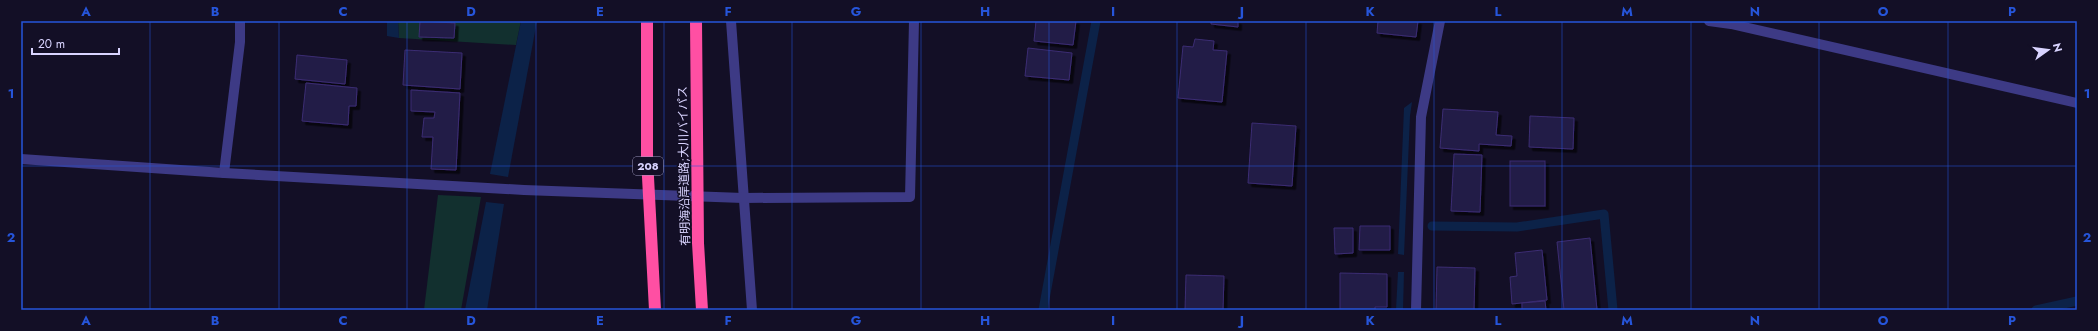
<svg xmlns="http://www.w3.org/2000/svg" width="2098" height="331" viewBox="0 0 2098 331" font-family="Jost,'Noto Sans JP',sans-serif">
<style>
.green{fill:#12302f}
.water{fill:#0c2248}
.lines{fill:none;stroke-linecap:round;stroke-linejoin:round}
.stream{stroke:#0c2248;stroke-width:9}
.building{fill:#241b47;stroke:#3b2d73;filter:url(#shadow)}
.street{stroke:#3d3a85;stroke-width:10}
.highway-bridge{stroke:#ff4fa3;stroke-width:12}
.grid{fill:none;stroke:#2655da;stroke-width:1;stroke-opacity:0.55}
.labels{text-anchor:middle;stroke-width:3;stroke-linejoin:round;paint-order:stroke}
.shield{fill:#130f26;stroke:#9e99be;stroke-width:1}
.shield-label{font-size:11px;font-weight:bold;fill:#d9d4ff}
.street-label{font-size:12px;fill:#d9d4ff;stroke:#130f26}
.neatline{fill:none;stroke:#2655da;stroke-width:1.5}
.grid-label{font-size:13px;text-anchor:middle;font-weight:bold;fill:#2655da}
</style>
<defs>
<filter id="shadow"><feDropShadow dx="3.5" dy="3.5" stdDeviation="0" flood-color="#0009"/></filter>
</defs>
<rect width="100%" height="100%" fill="#130f26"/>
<g class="green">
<path d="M398 21H521L516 45 399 38Z"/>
<path d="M438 195 481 197 461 310H424Z"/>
</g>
<g class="water">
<path d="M387 21H398L399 38 387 36Z"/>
<path d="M521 21H537L508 177 490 174Z"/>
<path d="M1412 102 1410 116 1404 255 1398 254 1404 108Z"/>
<path d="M486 202 504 204 487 310H465Z"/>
<path d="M1398 272H1404L1403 310H1396Z"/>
</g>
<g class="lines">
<g class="stream">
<path d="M1432 226 1517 227 1604 214 1613 310"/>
<path d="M1043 310 1096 21"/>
<path d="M2036 310 2077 301"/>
</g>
</g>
<g class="building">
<path d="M420 21 455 23 454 38 419 37Z"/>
<path d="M1036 21H1076L1073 45 1034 41Z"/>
<path d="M1211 21H1238V27L1211 24Z"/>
<path d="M1378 21H1418L1416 37 1377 33Z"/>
<path d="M1195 39 1214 41 1213 50 1227 51 1222 102 1178 98 1183 46 1193 47Z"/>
<path d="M1028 48 1072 53 1069 80 1025 76Z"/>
<path d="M405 50 462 53 460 89 403 85Z"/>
<path d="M297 55 347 60 345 84 295 79Z"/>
<path d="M306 83 357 88 356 106H349L348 125 302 121Z"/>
<path d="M411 90 460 93 456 170 431 169 433 137H422L424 118H434L435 112 411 111Z"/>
<path d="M1443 109 1498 112 1496 135 1512 136 1511 146 1479 144V151L1440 148Z"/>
<path d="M1530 116 1574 118 1573 149 1529 147Z"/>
<path d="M1252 123 1296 126 1292 186 1248 183Z"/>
<path d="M1454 154 1482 155 1480 212 1451 211Z"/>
<rect x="1510" y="161" width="35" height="45"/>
<path d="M1360 226H1390V250H1359Z"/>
<path d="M1334 228H1353V253L1335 254Z"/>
<path d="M1590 238 1597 310H1564L1557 242Z"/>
<path d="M1542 250 1547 300 1512 304 1510 277 1517 276 1515 253Z"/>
<path d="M1437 267 1475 268 1474 310H1436Z"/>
<path d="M1340 273 1387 274V307H1375V310H1340Z"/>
<path d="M1186 275 1224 276 1223 310H1185Z"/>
<path d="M1545 301 1546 310H1522V303Z"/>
</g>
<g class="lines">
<g class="street">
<path d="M731 21 752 310"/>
<path d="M1709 21 1731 24 2077 103"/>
<path d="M21 159 224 173 240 42V21"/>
<path d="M224 173 524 190 743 198 910 197 914 21"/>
<path d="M1416 310 1421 117 1440 21"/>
</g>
<g class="highway-bridge">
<path d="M647 21V158L655 310"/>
<path d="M696 21 698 243 702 310"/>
</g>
</g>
<path class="grid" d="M150 21V310M279 21V310M407 21V310M536 21V310M664 21V310M792 21V310M921 21V310M1049 21V310M1177 21V310M1306 21V310M1434 21V310M1562 21V310M1691 21V310M1819 21V310M1948 21V310M21 166H2077"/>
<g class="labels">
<rect class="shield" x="633" y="157" width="30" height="18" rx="3"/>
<g class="shield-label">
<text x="648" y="170">208</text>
</g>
<g class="street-label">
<text transform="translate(684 166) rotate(-91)" y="4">有明海沿岸道路;大川バイパス</text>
</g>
</g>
<rect width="2098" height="331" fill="none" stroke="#130f26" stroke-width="44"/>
<g transform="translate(2048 50) rotate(76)" stroke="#130f26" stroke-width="3" paint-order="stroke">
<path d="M0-3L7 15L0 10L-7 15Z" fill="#d9d4ff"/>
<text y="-6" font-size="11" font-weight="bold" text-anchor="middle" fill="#d9d4ff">N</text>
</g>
<path d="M32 48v6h87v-6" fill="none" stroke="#d9d4ff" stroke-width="2"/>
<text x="38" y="48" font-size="12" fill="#d9d4ff" stroke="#130f26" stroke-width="3" paint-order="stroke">20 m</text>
<rect x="22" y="22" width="2054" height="287" class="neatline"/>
<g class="grid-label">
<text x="86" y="16">A</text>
<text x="215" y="16">B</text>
<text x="343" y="16">C</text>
<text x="471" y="16">D</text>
<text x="600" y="16">E</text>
<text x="728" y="16">F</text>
<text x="856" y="16">G</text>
<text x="985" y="16">H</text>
<text x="1113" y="16">I</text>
<text x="1242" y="16">J</text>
<text x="1370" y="16">K</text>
<text x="1498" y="16">L</text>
<text x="1627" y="16">M</text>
<text x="1755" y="16">N</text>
<text x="1883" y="16">O</text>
<text x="2012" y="16">P</text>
<text x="11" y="98">1</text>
<text x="2087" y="98">1</text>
<text x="11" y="242">2</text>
<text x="2087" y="242">2</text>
<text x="86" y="325">A</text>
<text x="215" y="325">B</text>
<text x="343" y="325">C</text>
<text x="471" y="325">D</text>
<text x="600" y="325">E</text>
<text x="728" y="325">F</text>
<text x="856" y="325">G</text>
<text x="985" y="325">H</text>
<text x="1113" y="325">I</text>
<text x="1242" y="325">J</text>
<text x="1370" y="325">K</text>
<text x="1498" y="325">L</text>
<text x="1627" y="325">M</text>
<text x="1755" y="325">N</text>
<text x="1883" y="325">O</text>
<text x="2012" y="325">P</text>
</g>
</svg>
